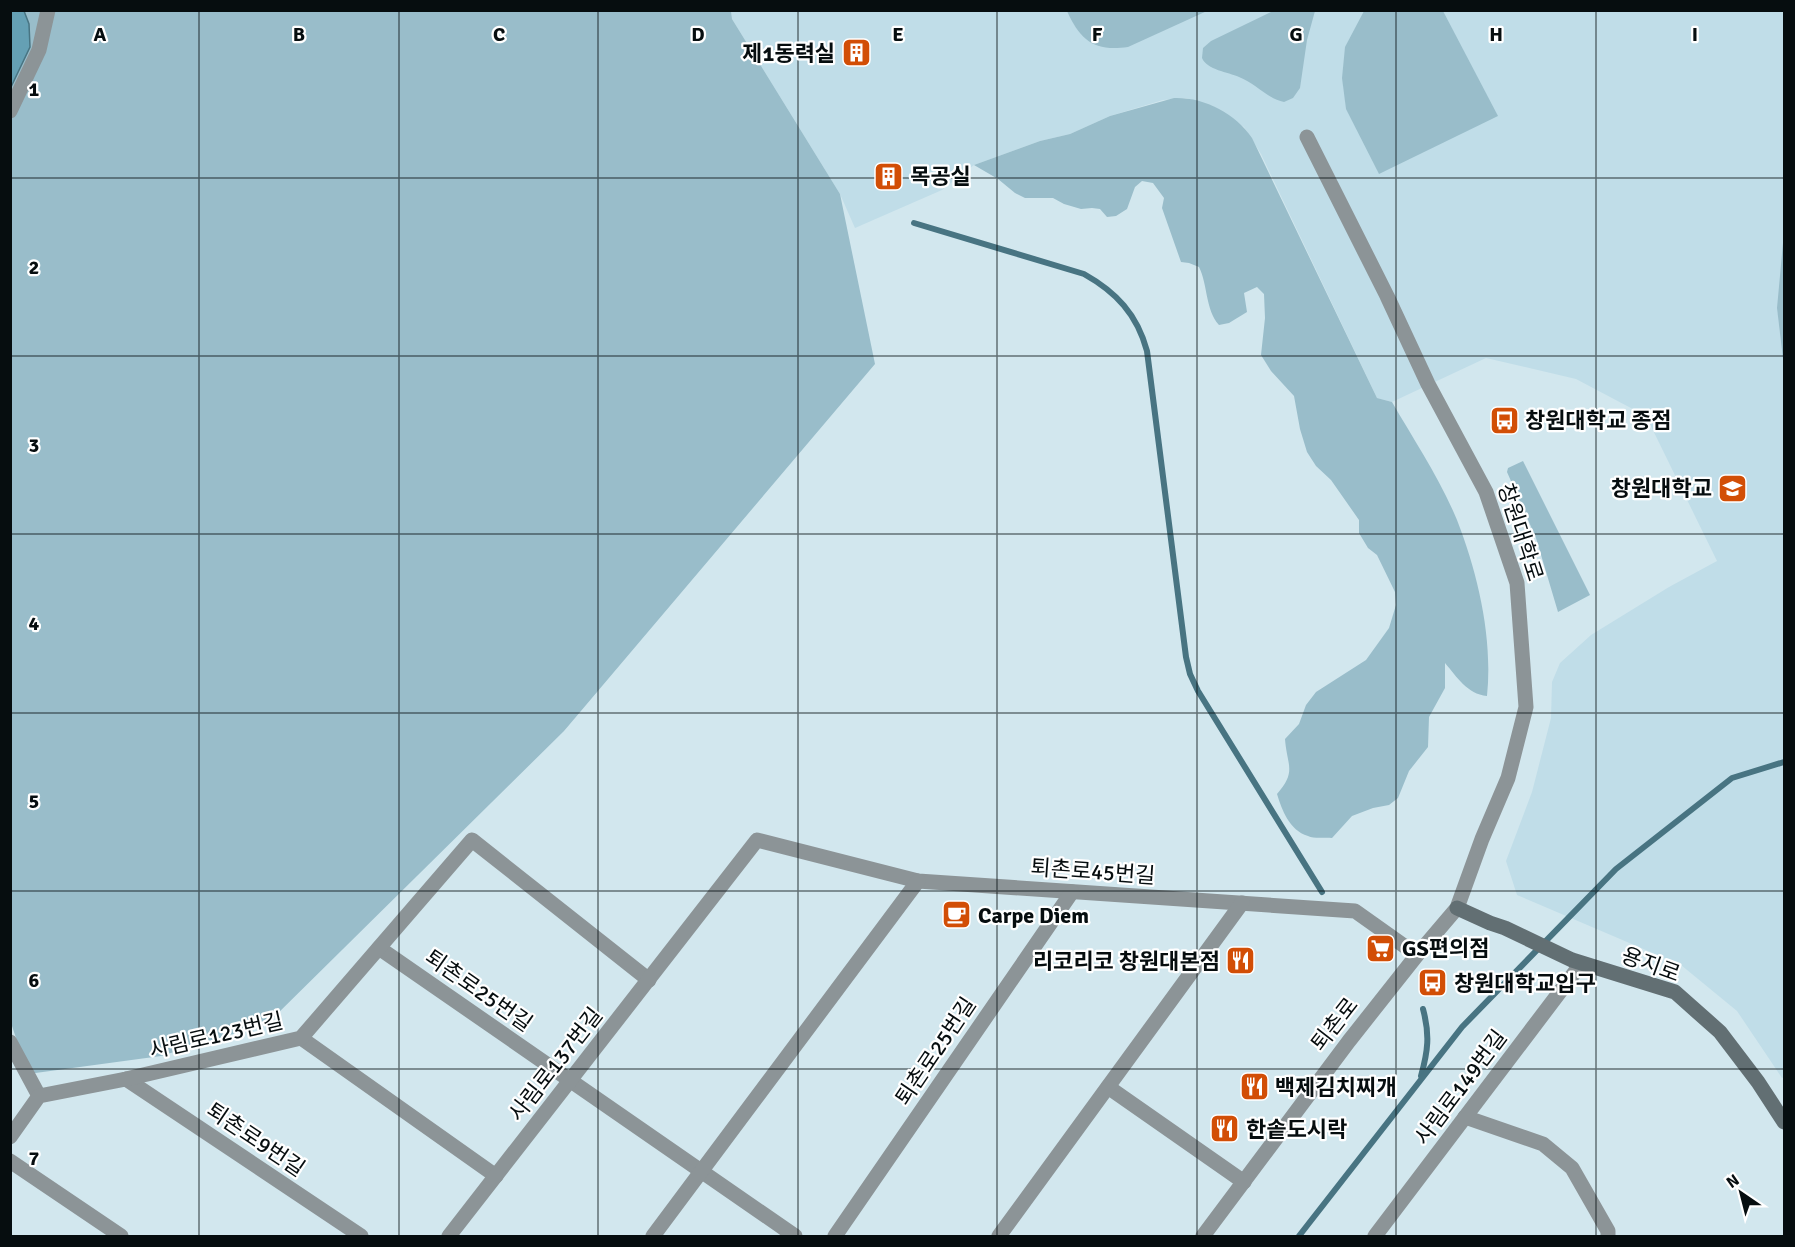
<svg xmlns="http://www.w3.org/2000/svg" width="1795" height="1247" viewBox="0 0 1795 1247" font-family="Signika,'Noto Sans KR',sans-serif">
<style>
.built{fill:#c0dde8}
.green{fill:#99bdca}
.water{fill:#65a0b4;stroke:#487482;stroke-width:1.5}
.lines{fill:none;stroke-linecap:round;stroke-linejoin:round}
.stream{stroke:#487482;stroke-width:6}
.pedestrian{stroke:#8c9497;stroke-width:15}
.minor{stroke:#8c9497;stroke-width:15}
.tertiary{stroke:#8c9497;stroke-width:15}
.secondary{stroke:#626f73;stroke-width:15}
.grid{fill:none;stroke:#060d0f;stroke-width:1.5;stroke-opacity:0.55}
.labels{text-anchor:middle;stroke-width:4.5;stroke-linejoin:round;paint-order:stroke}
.poi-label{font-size:22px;font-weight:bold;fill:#060d0f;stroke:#fff;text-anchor:start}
.street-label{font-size:22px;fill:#060d0f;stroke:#fff}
.grid-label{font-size:20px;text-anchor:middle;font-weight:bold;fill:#060d0f;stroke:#fff;stroke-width:4.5;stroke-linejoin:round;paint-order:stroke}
</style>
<rect width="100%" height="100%" fill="#d2e7ee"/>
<path class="built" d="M731 11H1784V1077L1782 1078 1737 1011 1681 965 1517 895 1506 861 1532 792 1551 718 1552 682 1560 663 1591 635 1669 587 1717 561 1646 416 1576 379 1486 358 1392 402 1377 398 1261 154 1244 127 1213 106 1186 98 1163 100 1110 116 1070 134 1040 141 974 165 942 190 855 228 840 194 732 19Z"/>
<g class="green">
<path d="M10 11H731L732 19 840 194 875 364 564 731 268 1023 161 1056 28 1074 10 1020Z"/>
<path d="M1067 11H1207L1128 47C1094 52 1080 40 1067 11Z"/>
<path d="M1273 11H1315L1307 40 1300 88 1293 98 1284 102C1268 99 1255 83 1239 77 1228 72 1207 70 1202 58L1203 48 1211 41Z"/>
<path d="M1443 11 1498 116 1379 174 1346 109 1342 78 1345 47 1364 11Z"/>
<path d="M1174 98C1204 97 1235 113 1252 138L1377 398 1392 402C1414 440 1440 479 1457 520 1478 574 1493 638 1487 696 1467 694 1457 677 1445 663V688L1429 717 1428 747 1409 771 1398 798 1389 805 1373 808 1352 816 1332 838C1325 837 1314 839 1308 836 1289 830 1282 810 1277 794 1297 771 1287 766 1285 739L1299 724 1306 705 1316 692 1366 660 1389 628 1396 605 1395 592 1377 555 1368 548 1359 533V520L1331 480 1316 466 1307 452 1300 429 1294 396 1271 371 1261 355 1265 318 1264 294 1257 287 1244 293 1247 312 1229 323 1219 325C1205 309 1208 285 1199 267L1189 263 1181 262 1162 208 1164 198 1153 183 1142 181 1135 187 1127 209 1116 216 1107 217 1100 209 1092 208 1081 209 1064 204 1053 198H1025L1015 193 998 179 974 165 1040 141 1070 134 1110 116Z"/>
<path d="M1784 232V367L1777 308Z"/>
<path d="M1523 461 1590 595 1558 612 1536 538 1507 472 1508 468Z"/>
</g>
<path class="water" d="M11 10 24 11 29 24 30 47 11 87Z"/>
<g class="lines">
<g class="stream">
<path d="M914 223 1084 274C1116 292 1137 314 1147 351L1186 657 1190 674 1198 691 1322 892"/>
<path d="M1421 1076C1428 1051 1430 1035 1423 1009"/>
<path d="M1299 1236 1462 1027 1616 869 1732 778 1784 762"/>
</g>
<path class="pedestrian" d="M10 111 39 50 48 10"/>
<g class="minor">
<path d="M379 948 795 1236"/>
<path d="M301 1038 496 1176"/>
<path d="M10 1042 39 1096"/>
<path d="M126 1079 361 1236"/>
<path d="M1108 1087 1244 1182"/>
<path d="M1465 1117 1543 1144 1572 1168 1608 1231V1236"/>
<path d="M10 1137 39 1096 126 1079 301 1038 472 840 649 980"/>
<path d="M10 1161 121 1236"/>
<path d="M449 1236 757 840 918 881 1355 911 1417 955"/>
<path d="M653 1236 918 881"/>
<path d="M835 1236 1072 892"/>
<path d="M999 1236 1242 903"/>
<path d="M1375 1236 1581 964"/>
</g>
<path class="tertiary" d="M1203 1236 1349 1041 1417 955 1457 908 1482 839 1508 778 1526 707 1517 583 1486 492 1428 384 1387 296 1307 137"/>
<path class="secondary" d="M1457 908 1490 923 1505 928 1572 960 1675 992 1720 1032 1758 1082 1784 1122"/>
</g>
<path class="grid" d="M199 10V1236M399 10V1236M598 10V1236M798 10V1236M997 10V1236M1197 10V1236M1396 10V1236M1596 10V1236M10 178H1784M10 356H1784M10 534H1784M10 713H1784M10 891H1784M10 1069H1784"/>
<defs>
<symbol id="building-square" viewBox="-11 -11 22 22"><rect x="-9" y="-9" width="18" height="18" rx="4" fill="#d24e06" stroke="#fff"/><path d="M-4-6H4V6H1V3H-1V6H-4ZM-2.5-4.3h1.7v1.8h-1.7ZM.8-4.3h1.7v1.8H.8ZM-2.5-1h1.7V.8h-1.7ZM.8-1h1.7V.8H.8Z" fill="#fff"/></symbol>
<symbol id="bus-square" viewBox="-11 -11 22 22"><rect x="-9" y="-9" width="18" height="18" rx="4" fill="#d24e06" stroke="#fff"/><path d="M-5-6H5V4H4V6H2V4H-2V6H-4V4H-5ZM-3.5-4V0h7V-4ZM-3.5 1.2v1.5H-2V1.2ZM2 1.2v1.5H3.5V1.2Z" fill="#fff"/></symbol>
<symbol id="university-square" viewBox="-11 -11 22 22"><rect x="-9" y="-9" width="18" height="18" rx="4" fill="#d24e06" stroke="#fff"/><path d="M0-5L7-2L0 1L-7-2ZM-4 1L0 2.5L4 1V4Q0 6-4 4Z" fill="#fff"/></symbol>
<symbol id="cafe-square" viewBox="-11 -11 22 22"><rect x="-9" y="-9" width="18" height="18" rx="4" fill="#d24e06" stroke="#fff"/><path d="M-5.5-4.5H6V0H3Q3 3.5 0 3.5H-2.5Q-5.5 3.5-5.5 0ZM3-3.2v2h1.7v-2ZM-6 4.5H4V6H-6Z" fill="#fff"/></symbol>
<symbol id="supermarket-square" viewBox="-11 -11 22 22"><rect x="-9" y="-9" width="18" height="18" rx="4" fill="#d24e06" stroke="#fff"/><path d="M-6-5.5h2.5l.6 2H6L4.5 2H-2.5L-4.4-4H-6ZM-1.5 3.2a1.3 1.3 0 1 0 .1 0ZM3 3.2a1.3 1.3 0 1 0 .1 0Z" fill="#fff"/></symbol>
<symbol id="restaurant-square" viewBox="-11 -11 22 22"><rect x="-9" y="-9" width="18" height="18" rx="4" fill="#d24e06" stroke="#fff"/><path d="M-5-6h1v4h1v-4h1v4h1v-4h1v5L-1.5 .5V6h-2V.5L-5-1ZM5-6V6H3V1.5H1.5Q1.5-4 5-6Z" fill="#fff"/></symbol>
</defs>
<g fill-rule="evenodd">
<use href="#building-square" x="840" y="36" width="33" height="33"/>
<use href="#building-square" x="872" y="160" width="33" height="33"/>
<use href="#bus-square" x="1488" y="404" width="33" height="33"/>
<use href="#university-square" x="1716" y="472" width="33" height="33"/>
<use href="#cafe-square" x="940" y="898" width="33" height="33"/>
<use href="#supermarket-square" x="1364" y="932" width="33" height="33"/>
<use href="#restaurant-square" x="1224" y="944" width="33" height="33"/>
<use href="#bus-square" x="1416" y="966" width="33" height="33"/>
<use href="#restaurant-square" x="1238" y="1070" width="33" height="33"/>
<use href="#restaurant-square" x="1208" y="1112" width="33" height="33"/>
</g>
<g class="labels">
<g class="poi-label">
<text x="835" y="61" text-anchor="end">제1동력실</text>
<text x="910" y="184">목공실</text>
<text x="1525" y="428">창원대학교 종점</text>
<text x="1712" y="496" text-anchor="end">창원대학교</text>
<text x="978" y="923">Carpe Diem</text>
<text x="1402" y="956">GS편의점</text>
<text x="1220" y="969" text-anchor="end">리코리코 창원대본점</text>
<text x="1454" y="991">창원대학교입구</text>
<text x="1275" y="1095">백제김치찌개</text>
<text x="1246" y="1137">한솥도시락</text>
</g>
<g class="street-label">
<text transform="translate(1521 532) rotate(72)" y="8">창원대학로</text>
<text transform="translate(1093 871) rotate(4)" y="8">퇴촌로45번길</text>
<text transform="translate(1651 964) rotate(20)" y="8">용지로</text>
<text transform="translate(479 990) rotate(35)" y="8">퇴촌로25번길</text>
<text transform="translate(1334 1024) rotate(-52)" y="8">퇴촌로</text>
<text transform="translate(216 1035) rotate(-13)" y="8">사림로123번길</text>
<text transform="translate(935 1051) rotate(-56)" y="8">퇴촌로25번길</text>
<text transform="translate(555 1064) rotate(-52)" y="8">사림로137번길</text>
<text transform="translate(1460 1087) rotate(-53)" y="8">사림로149번길</text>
<text transform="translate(256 1139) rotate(34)" y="8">퇴촌로9번길</text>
</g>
</g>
<g class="grid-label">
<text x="100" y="41">A</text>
<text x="299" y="41">B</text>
<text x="499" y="41">C</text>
<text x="698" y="41">D</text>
<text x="898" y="41">E</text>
<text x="1097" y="41">F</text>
<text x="1296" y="41">G</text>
<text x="1496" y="41">H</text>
<text x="1695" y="41">I</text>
<text x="34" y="96">1</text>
<text x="34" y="274">2</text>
<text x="34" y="452">3</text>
<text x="34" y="630">4</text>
<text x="34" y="808">5</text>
<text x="34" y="987">6</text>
<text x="34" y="1165">7</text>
</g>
<rect width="1795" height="1247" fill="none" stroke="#060d0f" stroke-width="24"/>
<g transform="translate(1741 1193) rotate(325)" stroke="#ffffff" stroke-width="4.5" paint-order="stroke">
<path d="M0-4.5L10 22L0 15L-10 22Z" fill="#060d0f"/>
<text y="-9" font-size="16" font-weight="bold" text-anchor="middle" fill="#060d0f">N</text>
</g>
</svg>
